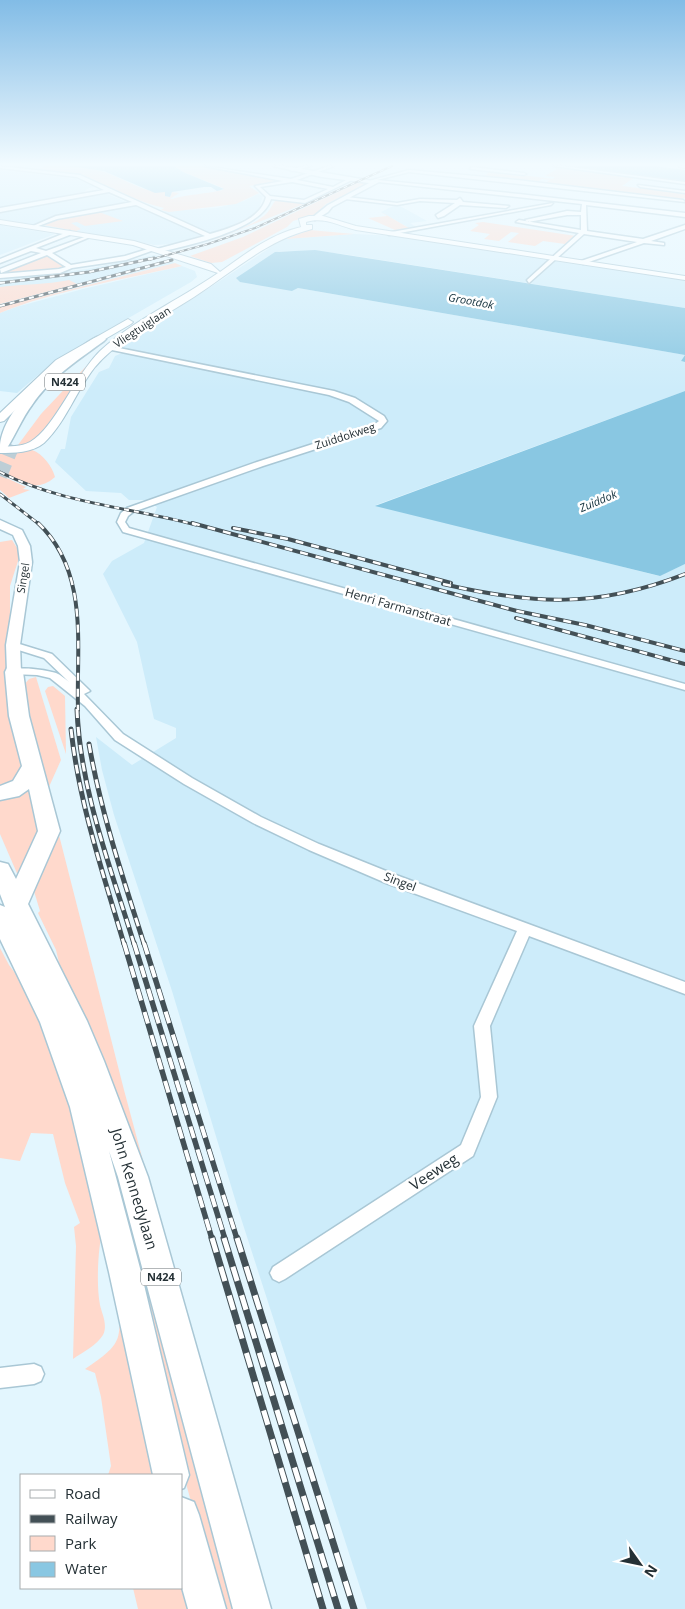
<svg xmlns="http://www.w3.org/2000/svg" width="685" height="1609" viewBox="0 0 685 1609" font-family="'Open Sans',sans-serif">
<style>
.built{fill:#cdecfa}
.green{fill:#ffd9cc}
.water{fill:#89c7e2}
.lines{fill:none;stroke-linecap:round;stroke-linejoin:round}
.trunk-tunnel{stroke:#bdced6;stroke-width:14;stroke-dasharray:14 7;stroke-linecap:butt}
.minor-casing{stroke:#a9c7d5;stroke-width:3}
.tertiary-casing{stroke:#a9c7d5;stroke-width:3}
.secondary-casing{stroke:#a9c7d5;stroke-width:2}
.trunk-casing{stroke:#a9c7d5;stroke-width:3}
.minor{fill:#fff;fill-rule:evenodd}
.tertiary{fill:#fff;fill-rule:evenodd}
.secondary{fill:#fff;fill-rule:evenodd}
.trunk{fill:#fff;fill-rule:evenodd}
.rail-far5-casing{stroke:#435056;stroke-width:2}
.rail-far4-casing{stroke:#435056;stroke-width:3}
.rail-far3-casing{stroke:#435056;stroke-width:4}
.rail-far2-casing{stroke:#435056;stroke-width:5}
.rail-far1-casing{stroke:#435056;stroke-width:5.5}
.rail-casing{stroke:#435056;stroke-width:7}
.rail-far5{stroke:#fff;stroke-width:1;stroke-dasharray:4;stroke-linecap:butt}
.rail-far4{stroke:#fff;stroke-width:2;stroke-dasharray:5;stroke-linecap:butt}
.rail-far3{stroke:#fff;stroke-width:2.5;stroke-dasharray:8;stroke-linecap:butt}
.rail-far2{stroke:#fff;stroke-width:3;stroke-dasharray:9;stroke-linecap:butt}
.rail-far1{stroke:#fff;stroke-width:4;stroke-dasharray:12;stroke-linecap:butt}
.rail{stroke:#fff;stroke-width:5;stroke-dasharray:15;stroke-linecap:butt}
.labels{text-anchor:middle;stroke-width:5;stroke-linejoin:round;paint-order:stroke}
.far-water-label{font-size:11px;font-style:italic;fill:#0f2d39;stroke:#fff}
.far-street-label{font-size:11px;fill:#243035;stroke:#fff}
.shield{fill:#fff;stroke:#666e72;stroke-width:1}
.shield-label{font-size:11px;font-weight:bold;fill:#243035}
.street-label{font-size:12px;fill:#243035;stroke:#fff}
.near-street-label{font-size:15px;fill:#243035;stroke:#fff}
</style>
<rect width="100%" height="100%" fill="#e3f6fe"/>
<g class="built">
<path d="M0 170 77 179 94 187 89 188 81 194 101 191 149 212 217 208 244 201 258 194 263 196 259 209 249 217 231 226 174 244 154 245 126 239 0 220Z"/>
<path d="M395 205 400 206 427 221 410 223 416 227 409 228 381 212Z"/>
<path d="M0 225 4 226 55 234 0 255Z"/>
<path d="M354 234 398 236 685 279V308L343 254 315 251H279L264 260 292 291 298 288 685 355 681 361 685 362V391L376 505 659 576 685 564V1609H367L238 1209 172 991 114 815 102 770 96 737 132 765 176 738V728L154 719 137 642 103 574 112 561 144 543 157 507 147 500H129L121 493 86 491 55 462 61 449H65L71 417 99 372 109 368 115 356 127 351 119 345 149 324 191 300 283 239Z"/>
<path d="M155 255 161 257 136 263 144 267 169 260 175 263 0 307V280L87 269Z"/>
<path d="M182 266 195 271 197 277 191 282 73 350 51 364 17 393 0 391V313L16 307 83 289Z"/>
</g>
<g class="green">
<path d="M46 166C66 166 85 166 104 172 124 178 145 195 166 191L165 196 170 197 172 192 179 193 170 199H172C189 194 206 194 223 190V188L183 172 174 166H202L282 181 249 186 259 193 236 204 169 212 161 210 164 208C136 202 114 187 87 178 71 172 54 171 37 170Z"/>
<path d="M560 167 635 177 622 186 685 194V198L679 200 543 184 550 180 542 179 535 183 484 177 490 171 553 179 555 177 545 176Z"/>
<path d="M361 181 370 183 326 204 316 214 293 221 287 227 222 262 211 263 190 256 243 237Z"/>
<path d="M276 200 306 203 219 238 169 250C194 244 250 231 267 213 271 209 272 204 276 200Z"/>
<path d="M99 212 123 221 85 226 77 222 71 223 81 229 76 231 43 225 54 220Z"/>
<path d="M381 212C391 217 399 223 409 228L395 230 368 218 387 216Z"/>
<path d="M483 222 576 236 565 244 543 241 535 246 508 242 519 233 511 232 499 241 484 239 490 234 470 231 479 225 475 223Z"/>
<path d="M310 230 354 234 286 239Z"/>
<path d="M44 254H49L67 267 0 275V272Z"/>
<path d="M175 263 182 266C125 279 53 291 0 313V307Z"/>
<path d="M69 280 77 284 0 304V287C23 284 46 285 69 280Z"/>
<path d="M92 360 40 436 22 447 0 448V445H18L41 414Z"/>
<path d="M32 450C43 454 52 466 55 477 36 494 19 482 0 470V452Z"/>
<path d="M0 475 26 487 23 489 30 490 9 498 0 490Z"/>
<path d="M12 540 19 551V558L10 586V696L24 771 22 777 0 788V542Z"/>
<path d="M36 677 61 760 48 789 29 731 24 685 29 679Z"/>
<path d="M53 686 65 696 66 754 45 691 48 687Z"/>
<path d="M29 785 40 831 19 878 0 834V796Z"/>
<path d="M59 835 124 1090 167 1250 62 975 56 950 38 913 40 911 33 888 51 845Z"/>
<path d="M0 948 9 965 24 985 58 1058 103 1228C98 1247 96 1285 100 1305 102 1314 108 1325 103 1335 97 1345 83 1352 73 1359L76 1246 74 1227 80 1223 65 1183 53 1134 31 1133 20 1161 0 1158Z"/>
<path d="M92 1079 238 1609H221L168 1419Z"/>
<path d="M118 1296 156 1475H108L111 1466 101 1397 95 1373 85 1369C124 1343 121 1340 118 1296Z"/>
<path d="M181 1586 188 1609H138L133 1588H181Z"/>
</g>
<g class="water">
<path d="M69 166H174L183 172 224 189 217 191 211 187H204L172 192 170 197 165 196V192L155 193 104 171Z"/>
<path d="M566 166H654L685 170V181Z"/>
<path d="M315 250 685 308V362L681 361 685 355 298 288 292 291 240 282 236 278 275 252Z"/>
<path d="M685 391V564L660 576 375 506Z"/>
</g>
<g class="lines">
<path class="trunk-tunnel" d="M0 476 13 445"/>
<defs>
<g id="minor">
<path d="M0 166 80 175 210 234C229 228 261 220 266 197L255 186 283 181 204 166 291 179 329 166H334L297 180 333 187 350 178 354 179 305 203 271 199C262 230 187 246 159 252L157 249 205 236 136 205 57 219 33 228V226L56 216 132 202 109 192 0 212V208L104 190 77 177 0 168ZM292 182 328 189 304 200 270 196 260 187Z"/>
<path d="M304 166H311L292 171 290 170Z"/>
<path d="M553 166H563L685 182V184Z"/>
<path d="M472 167 524 173 526 174 524 175 470 169Z"/>
<path d="M409 170 517 180 683 200 685 202 409 172 377 180 519 194 685 213V217L586 205 587 231 643 239 685 225V229L651 241 664 243V245L644 243 583 264 581 261 637 242 584 234 529 283 527 280 579 233 516 222 519 220 581 230V215H567L528 222 525 220 567 211 581 212 582 204 369 181Z"/>
<path d="M638 185 685 191V193L640 187Z"/>
<path d="M347 197 397 203 420 199 457 200 460 198 463 202 509 206 506 208 460 205 444 216 438 218 436 215 455 203 420 201 397 205 345 199Z"/>
<path d="M553 203 551 205 389 235 386 233Z"/>
<path d="M70 231 72 234 36 248 46 251 90 235V237L52 253 71 265 125 256 151 248 154 250 126 260 72 268 60 273 0 278V274L59 269 66 267 47 255 1 273 0 269 41 253 31 251 0 263V259Z"/>
<path d="M109 346 334 391 355 398 384 416 387 421 381 428 263 466 133 512 128 516 125 522 129 528 685 684V690L123 532 117 522 121 513 127 508 257 462 375 424 379 421 349 402 329 395 107 349V347Z"/>
<path d="M13 642 52 654 88 689 90 691 84 694 123 734 192 778 261 817 319 844 396 875 685 982V994L529 936 490 1026 497 1097 473 1156 285 1279 279 1282 273 1279 270 1273 273 1267 461 1145 481 1097 474 1026 517 931 386 883 309 850 253 823 184 784 115 740 85 706 50 678 37 675 10 674 9 672C17 665 45 670 56 673 61 675 65 679 69 682L44 658 9 647 8 645Z"/>
<path d="M34 1364 41 1367 44 1374 41 1381 34 1384 0 1388V1368Z"/>
</g>
<g id="tertiary">
<path d="M273 166H284L379 182 332 207 328 212 315 220 312 218 313 217 328 205 369 183 322 177Z"/>
<path d="M0 520 22 530 30 546 32 562 20 645 21 672 19 675H9L7 672 6 645 20 562 18 546 13 535 0 529Z"/>
</g>
<g id="secondary">
<path d="M678 166H685V168L679 167Z"/>
<path d="M309 216H323L356 226 685 276V280L356 230C340 226 323 216 306 222V225H312V229C267 240 232 272 194 297 160 319 122 336 95 367 76 391 66 422 44 443 32 453 14 453 0 453V447C10 446 21 447 30 442 54 429 76 374 100 351 134 320 179 300 218 273L133 245 0 224V220L134 241 211 264 220 272C245 254 271 234 301 227L299 219Z"/>
<path d="M128 319 133 322 131 324 62 364 4 421 0 422V413L56 360Z"/>
</g>
<g id="trunk">
<path d="M100 336 106 339 104 341C78 360 50 378 32 405 22 418 16 434 7 448L0 449C0 412 49 370 77 350 84 345 92 338 100 336Z"/>
<path d="M14 666 21 668 23 672 29 716 60 831 28 904 87 1021 104 1061 148 1177 271 1609H233L118 1177 109 1151 141 1272 189 1475 184 1488 181 1489V1475H153L109 1272 70 1107 40 1022 0 939V905L5 907 0 894V862L8 864 16 879 38 831 29 789 19 796 0 800V786L13 781 22 766 9 716 5 672 7 668Z"/>
<path d="M181 1497 194 1502 199 1515 226 1609H188L181 1584Z"/>
</g>
</defs>
<use href="#minor" class="minor-casing"/>
<use href="#tertiary" class="tertiary-casing"/>
<use href="#secondary" class="secondary-casing"/>
<use href="#trunk" class="trunk-casing"/>
<use href="#minor" class="minor"/>
<use href="#tertiary" class="tertiary"/>
<use href="#secondary" class="secondary"/>
<use href="#trunk" class="trunk"/>
<defs>
<path id="rail-far5" d="M149 260 208 244 255 228 392 166"/>
<g id="rail-far4">
<path d="M0 283 89 272 154 258"/>
<path d="M0 306 172 260"/>
<path d="M0 472C63 504 130 507 196 525"/>
<path d="M0 494 40 525"/>
</g>
<g id="rail-far3">
<path d="M38 523C90 572 76 647 78 710"/>
<path d="M192 523 517 611 585 625 685 651"/>
<path d="M233 528 288 539 451 583"/>
<path d="M443 584C534 605 597 608 685 574"/>
<path d="M516 618 685 664"/>
</g>
<g id="rail-far2">
<path d="M77 709C80 790 111 868 134 944"/>
<path d="M71 729C79 803 103 873 124 944"/>
<path d="M89 744C101 813 123 878 144 944"/>
</g>
<g id="rail-far1">
<path d="M124 943 212 1239"/>
<path d="M134 943 225 1239"/>
<path d="M144 943 237 1239"/>
</g>
<g id="rail">
<path d="M212 1238 323 1609"/>
<path d="M224 1238 338 1609"/>
<path d="M237 1238 354 1609"/>
</g>
</defs>
<use href="#rail-far5" class="rail-far5-casing"/>
<use href="#rail-far4" class="rail-far4-casing"/>
<use href="#rail-far3" class="rail-far3-casing"/>
<use href="#rail-far2" class="rail-far2-casing"/>
<use href="#rail-far1" class="rail-far1-casing"/>
<use href="#rail" class="rail-casing"/>
<use href="#rail-far5" class="rail-far5"/>
<use href="#rail-far4" class="rail-far4"/>
<use href="#rail-far3" class="rail-far3"/>
<use href="#rail-far2" class="rail-far2"/>
<use href="#rail-far1" class="rail-far1"/>
<use href="#rail" class="rail"/>
</g>
<linearGradient id="sky" x2="0" y2="1"><stop stop-color="#82bce6"/><stop offset="0.42" stop-color="#f2fbff"/><stop offset="1" stop-color="#f2fbff" stop-opacity="0"/></linearGradient>
<rect width="685" height="391" fill="url(#sky)"/>
<g class="labels">
<g class="far-water-label">
<text transform="translate(471 301) rotate(10)" y="4">Grootdok</text>
<text transform="translate(598 501) rotate(-23)" y="4">Zuiddok</text>
</g>
<g class="far-street-label">
<text transform="translate(142 327) rotate(-33)" y="4">Vliegtuiglaan</text>
<text transform="translate(345 436) rotate(-18)" y="4">Zuiddokweg</text>
<text transform="translate(23 578) rotate(-81)" y="4">Singel</text>
</g>
<g class="shield">
<rect x="45" y="373.5" width="40" height="17" rx="4"/>
<rect x="141" y="1268.5" width="40" height="17" rx="4"/>
</g>
<g class="shield-label">
<text x="65" y="386">N424</text>
<text x="161" y="1281">N424</text>
</g>
<g class="street-label">
<text transform="translate(398 607) rotate(16)" y="4">Henri Farmanstraat</text>
<text transform="translate(400 882) rotate(21)" y="4">Singel</text>
</g>
<g class="near-street-label">
<text transform="translate(434 1172) rotate(-33)" y="5">Veeweg</text>
<text transform="translate(134 1189) rotate(73)" y="5">John Kennedylaan</text>
</g>
</g>
<rect x="20" y="1474" width="162" height="115" fill="#ffffff" stroke="#a7acae"/>
<rect x="30" y="1490" width="25" height="8" fill="#ffffff" stroke="#a7acae"/>
<text x="65" y="1499" font-size="15" fill="#243035">Road</text>
<rect x="30" y="1515" width="25" height="8" fill="#435056" stroke="#a7acae"/>
<text x="65" y="1524" font-size="15" fill="#243035">Railway</text>
<rect x="30" y="1536" width="25" height="15" fill="#ffd9cc" stroke="#a7acae"/>
<text x="65" y="1549" font-size="15" fill="#243035">Park</text>
<rect x="30" y="1562" width="25" height="15" fill="#89c7e2" stroke="#a7acae"/>
<text x="65" y="1574" font-size="15" fill="#243035">Water</text>
<g transform="translate(640 1564) rotate(123)" stroke="#ffffff" stroke-width="4" paint-order="stroke">
<path d="M0-4L9 19L0 12L-9 19Z" fill="#243035"/>
<text y="-8" font-size="14" font-weight="bold" text-anchor="middle" fill="#243035">N</text>
</g>
</svg>
